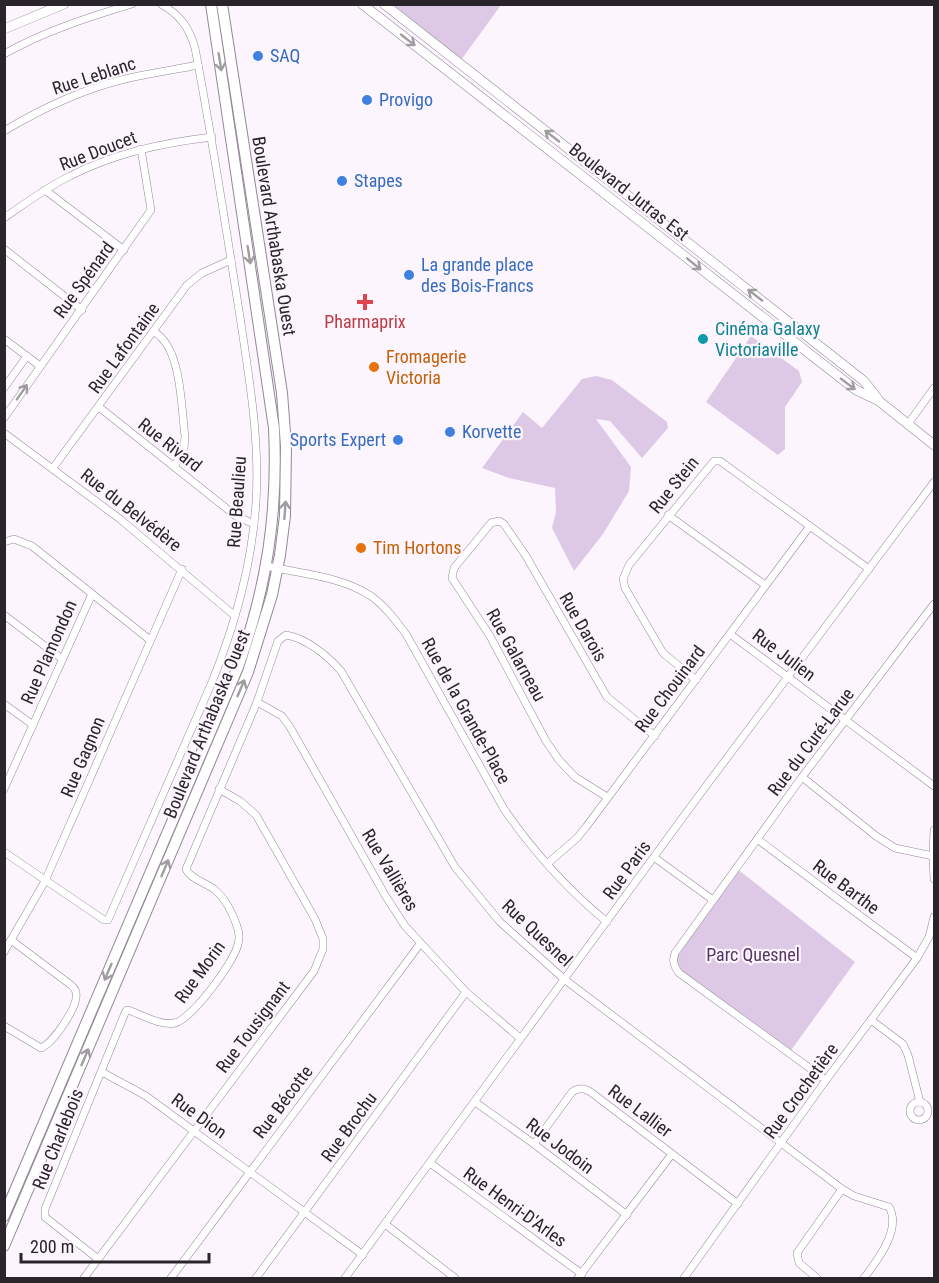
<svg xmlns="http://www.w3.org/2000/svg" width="939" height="1283" viewBox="0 0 939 1283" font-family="'Roboto Condensed',sans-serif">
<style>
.green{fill:#ddc9e5}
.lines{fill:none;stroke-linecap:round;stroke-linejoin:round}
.minor-casing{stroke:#928996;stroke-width:8}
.secondary-casing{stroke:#928996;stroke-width:10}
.primary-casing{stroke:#928996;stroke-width:12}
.minor{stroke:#fff;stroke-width:7}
.secondary{stroke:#fff;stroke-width:9}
.primary{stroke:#fff;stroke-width:10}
.oneway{stroke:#9f9da0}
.shop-dot{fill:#3f7fe0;stroke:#fcf5fe;stroke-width:2}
.health-dot{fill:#e0444e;stroke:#fcf5fe;stroke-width:2}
.culture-dot{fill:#0f9aa8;stroke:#fcf5fe;stroke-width:2}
.food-dot{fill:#e8710a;stroke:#fcf5fe;stroke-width:2}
.labels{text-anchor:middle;stroke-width:4.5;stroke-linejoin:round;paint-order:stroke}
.shop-label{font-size:18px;fill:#366cbe;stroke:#fcf5fe;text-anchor:start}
.street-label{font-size:18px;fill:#29252b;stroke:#fcf5fe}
.health-label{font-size:18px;fill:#be3a42;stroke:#fcf5fe}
.culture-label{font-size:18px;fill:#0d838f;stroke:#fcf5fe;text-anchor:start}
.food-label{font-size:18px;fill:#c56008;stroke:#fcf5fe;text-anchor:start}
.park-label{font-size:18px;fill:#563563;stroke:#fcf5fe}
</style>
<rect width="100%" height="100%" fill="#fcf5fe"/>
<g class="green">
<path d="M394 5H501L461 60Z"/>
<path d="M751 336 799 371 802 382 785 407V449L778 455 706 402Z"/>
<path d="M596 376 612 380 667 422 668 428 642 458 610 421 596 419 631 467 629 491 603 534 574 571 552 528 556 512 555 488 509 478 482 468 523 412 542 428 582 379Z"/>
<path d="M736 868 855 962 789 1053 679 973 675 953Z"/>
</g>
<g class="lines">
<defs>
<g id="minor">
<path d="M4 54C45 31 89 17 132 4"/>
<path d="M4 131C41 109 83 89 125 79 149 73 174 70 198 65"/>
<path d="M45 190 124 250"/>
<path d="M4 218C26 203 47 187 70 176 115 153 162 143 212 137"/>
<path d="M4 249 82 310"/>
<path d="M154 332C182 347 181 408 185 436L184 448 174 467"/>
<path d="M4 339 40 366"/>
<path d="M4 388 27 356"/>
<path d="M99 407 236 516 254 524"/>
<path d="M4 418 151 210 141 149"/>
<path d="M908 424 934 388"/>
<path d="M4 433 120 519 235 616"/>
<path d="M53 468 187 285 202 273 231 260"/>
<path d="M668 515 765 585"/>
<path d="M4 542 14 539 32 546 150 640"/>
<path d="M267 566C301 574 341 576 371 596 385 606 396 621 406 634L504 809C533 851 568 890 607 922"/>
<path d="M4 615 62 659"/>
<path d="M730 634 934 786"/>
<path d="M696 680 663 653 625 588 623 579 629 565 714 461H720L869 569"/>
<path d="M257 702 282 716 290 727 385 895 405 926 466 992 520 1038"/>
<path d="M4 704 33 725"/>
<path d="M802 777 876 836 895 848 933 856"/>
<path d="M4 789 92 594"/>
<path d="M607 797 575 777 559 760 546 741 490 636 452 578 454 568 491 523 499 521 504 524 526 556 607 697 655 736"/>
<path d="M934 830 933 856 934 879"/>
<path d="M757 839 917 958"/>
<path d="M4 852 104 920H108L212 682C235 625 252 564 256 502 260 440 249 377 240 317 226 227 212 137 195 48 189 27 180 15 161 4"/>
<path d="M655 858 713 900"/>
<path d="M547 864 577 838 586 827 810 526"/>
<path d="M4 952 45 881 182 569"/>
<path d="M871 1020 903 1044 908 1055 920 1102"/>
<path d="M4 1026 41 1048C53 1043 79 1006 76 993 76 989 74 988 71 985L11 940"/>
<path d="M102 1072 146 1096 363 1255"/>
<path d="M826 1080 679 973C674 966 672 961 675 953L802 777 934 604"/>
<circle cx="919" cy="1111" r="9"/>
<path d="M475 1102 534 1144 627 1215"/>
<path d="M534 1144 572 1092C579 1087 585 1088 592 1093L738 1204"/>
<path d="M430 1163 582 1274"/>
<path d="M385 1224 455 1278"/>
<path d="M98 1259 45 1217V1209L125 1013 127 1010 131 1011C144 1016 162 1026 175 1023 192 1019 235 961 238 944 240 938 239 932 237 926 233 914 225 898 215 890 207 883 190 879 186 869L257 702 278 641 286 635C306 638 328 656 341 671L455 867 500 922 564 979 842 1189 854 1196 889 1207C902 1229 877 1261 864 1278"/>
<path d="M84 1278 314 971 323 949V939L315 919 256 815 240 801 219 789"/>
<path d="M171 1278 420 944"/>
<path d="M256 1278 466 992"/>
<path d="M345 1278 700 794 934 482"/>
<path d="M578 1278 672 1154"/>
<path d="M684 1278 826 1080 917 958 929 937 934 917"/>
<path d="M817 1278 799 1263 797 1253 842 1189"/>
</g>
<g id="secondary">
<path d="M362 4 856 390 879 401 934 445"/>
<path d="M384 4 864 381 878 399"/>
<path d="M4 29 64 4"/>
</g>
<g id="primary">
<path d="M4 1216 238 667C267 587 278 513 274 428L211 4"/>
<path d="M4 1246 248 672 272 595 280 555 285 516 286 446 282 393 222 4"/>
</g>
</defs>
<use href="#minor" class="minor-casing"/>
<use href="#secondary" class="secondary-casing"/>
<use href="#primary" class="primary-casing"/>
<use href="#minor" class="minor"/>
<use href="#secondary" class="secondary"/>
<use href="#primary" class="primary"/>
</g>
<defs><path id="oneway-shaft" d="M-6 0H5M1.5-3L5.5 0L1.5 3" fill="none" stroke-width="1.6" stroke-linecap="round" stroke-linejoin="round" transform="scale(1.5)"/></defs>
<g class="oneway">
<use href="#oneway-shaft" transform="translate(408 40) rotate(38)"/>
<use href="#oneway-shaft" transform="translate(220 62) rotate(81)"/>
<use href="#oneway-shaft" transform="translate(552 136) rotate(-142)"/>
<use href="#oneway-shaft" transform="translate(249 255) rotate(81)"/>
<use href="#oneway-shaft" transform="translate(694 264) rotate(39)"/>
<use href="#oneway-shaft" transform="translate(755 295) rotate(-142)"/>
<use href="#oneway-shaft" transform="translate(848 384) rotate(37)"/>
<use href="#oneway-shaft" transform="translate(22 392) rotate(-55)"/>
<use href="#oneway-shaft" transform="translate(285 510) rotate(-86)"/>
<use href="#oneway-shaft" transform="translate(241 688) rotate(-67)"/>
<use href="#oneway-shaft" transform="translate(165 868) rotate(-67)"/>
<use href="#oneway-shaft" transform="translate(108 972) rotate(113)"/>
<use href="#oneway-shaft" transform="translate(85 1057) rotate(-67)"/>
</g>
<g class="shop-dot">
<circle cx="258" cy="56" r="6"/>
<circle cx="367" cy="100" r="6"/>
<circle cx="342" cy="181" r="6"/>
<circle cx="409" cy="275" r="6"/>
<circle cx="450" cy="432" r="6"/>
<circle cx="398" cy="440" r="6"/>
</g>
<path class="health-dot" d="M362 293h6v6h6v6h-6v6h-6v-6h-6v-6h6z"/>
<circle class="culture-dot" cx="703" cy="339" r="6"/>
<g class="food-dot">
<circle cx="374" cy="367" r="6"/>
<circle cx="361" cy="548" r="6"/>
</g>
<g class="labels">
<g class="shop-label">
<text x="270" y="62">SAQ</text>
<text x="379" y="106">Provigo</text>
<text x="354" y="187">Stapes</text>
<text x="421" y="271">La grande place<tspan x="421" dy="21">des Bois-Francs</tspan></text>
<text x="462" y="438">Korvette</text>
<text x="386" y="446" text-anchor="end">Sports Expert</text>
</g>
<g class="street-label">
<text transform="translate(94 76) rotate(-18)" y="6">Rue Leblanc</text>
<text transform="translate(98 151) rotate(-21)" y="6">Rue Doucet</text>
<text transform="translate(629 192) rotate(38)" y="6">Boulevard Jutras Est</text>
<text transform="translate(274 236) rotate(81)" y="6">Boulevard Arthabaska Ouest</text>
<text transform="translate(84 280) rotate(-54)" y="6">Rue Spénard</text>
<text transform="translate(124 348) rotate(-54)" y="6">Rue Lafontaine</text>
<text transform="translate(170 445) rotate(38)" y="6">Rue Rivard</text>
<text transform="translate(674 485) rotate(-51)" y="6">Rue Stein</text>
<text transform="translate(237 502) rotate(-86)" y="6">Rue Beaulieu</text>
<text transform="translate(131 510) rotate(38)" y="6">Rue du Belvédère</text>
<text transform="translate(583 627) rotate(60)" y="6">Rue Darois</text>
<text transform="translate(49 652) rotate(-66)" y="6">Rue Plamondon</text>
<text transform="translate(516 655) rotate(61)" y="6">Rue Galarneau</text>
<text transform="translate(784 655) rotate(37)" y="6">Rue Julien</text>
<text transform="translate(670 689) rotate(-53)" y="6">Rue Chouinard</text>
<text transform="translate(466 711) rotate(61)" y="6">Rue de la Grande-Place</text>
<text transform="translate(207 724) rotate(-68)" y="6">Boulevard Arthabaska Ouest</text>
<text transform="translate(811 742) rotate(-53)" y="6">Rue du Curé-Larue</text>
<text transform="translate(83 757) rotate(-67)" y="6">Rue Gagnon</text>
<text transform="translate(390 870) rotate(59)" y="6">Rue Vallières</text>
<text transform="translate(627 870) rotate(-54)" y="6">Rue Paris</text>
<text transform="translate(846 887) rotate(37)" y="6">Rue Barthe</text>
<text transform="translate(537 933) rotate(43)" y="6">Rue Quesnel</text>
<text transform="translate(200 972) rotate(-54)" y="6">Rue Morin</text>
<text transform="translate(253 1027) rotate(-53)" y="6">Rue Tousignant</text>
<text transform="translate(801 1091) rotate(-54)" y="6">Rue Crochetière</text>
<text transform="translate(283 1102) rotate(-53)" y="6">Rue Bécotte</text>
<text transform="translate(640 1111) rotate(37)" y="6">Rue Lallier</text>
<text transform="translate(199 1116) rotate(36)" y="6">Rue Dion</text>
<text transform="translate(349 1127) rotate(-54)" y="6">Rue Brochu</text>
<text transform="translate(58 1139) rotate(-68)" y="6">Rue Charlebois</text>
<text transform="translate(560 1146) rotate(37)" y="6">Rue Jodoin</text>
<text transform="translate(515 1207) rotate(36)" y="6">Rue Henri-D'Arles</text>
</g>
<g class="health-label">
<text x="365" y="328">Pharmaprix</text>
</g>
<g class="culture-label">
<text x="715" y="335">Cinéma Galaxy<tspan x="715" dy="21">Victoriaville</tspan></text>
</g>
<g class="food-label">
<text x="386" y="363">Fromagerie<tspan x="386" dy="21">Victoria</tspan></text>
<text x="373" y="554">Tim Hortons</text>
</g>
<g class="park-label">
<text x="753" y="961">Parc Quesnel</text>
</g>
</g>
<rect width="939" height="1283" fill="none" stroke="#29252b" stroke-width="12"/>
<path d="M21 1253v9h188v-9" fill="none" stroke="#29252b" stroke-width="3"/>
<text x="30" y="1253" font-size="18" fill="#29252b" stroke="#fcf5fe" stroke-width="4.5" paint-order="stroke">200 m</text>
</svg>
